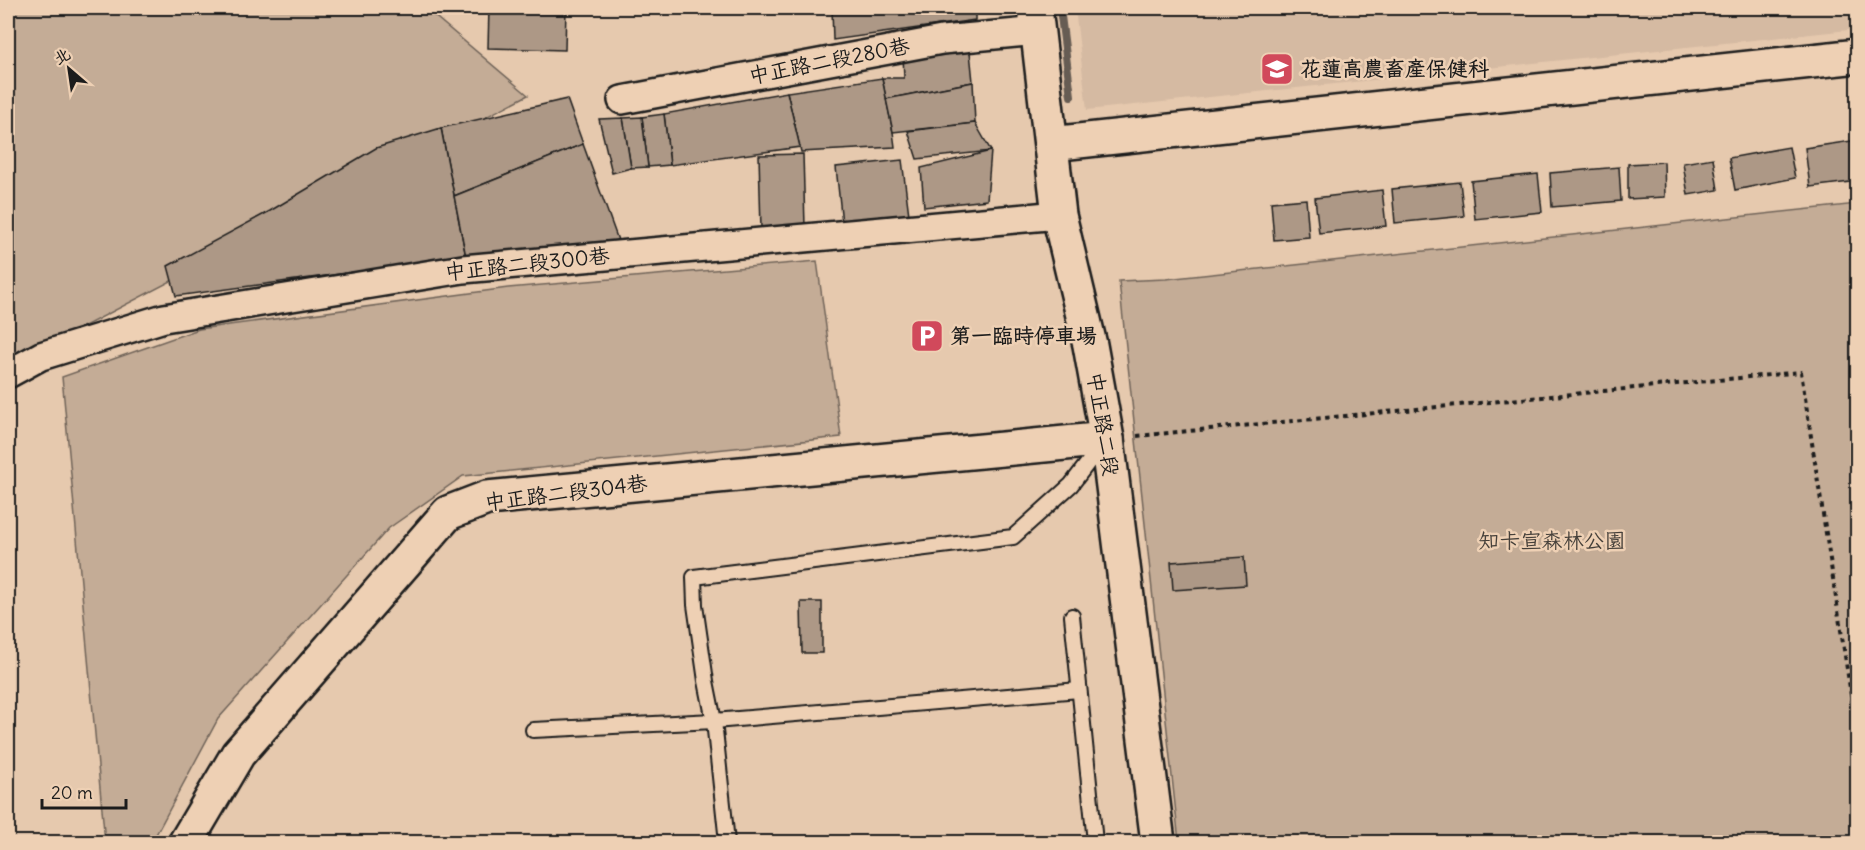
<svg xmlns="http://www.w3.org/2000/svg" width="1865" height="850" viewBox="0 0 1865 850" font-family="Delius,'LXGW WenKai TC',sans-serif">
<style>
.built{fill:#d5baa2}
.green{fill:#c4ac96;stroke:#706459;stroke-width:1.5}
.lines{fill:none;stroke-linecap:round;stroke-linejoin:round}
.stream{stroke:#665c52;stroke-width:8}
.building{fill:#ad9886;stroke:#1c1c1c;stroke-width:1.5}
.service-casing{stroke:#1c1c1c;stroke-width:18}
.minor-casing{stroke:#1c1c1c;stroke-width:32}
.tertiary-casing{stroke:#1c1c1c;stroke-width:38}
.path{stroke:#1c1c1c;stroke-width:4;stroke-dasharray:4.5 4.5;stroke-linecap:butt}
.service{stroke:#eed0b4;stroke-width:14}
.minor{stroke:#eed0b4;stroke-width:27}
.tertiary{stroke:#eed0b4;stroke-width:33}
.labels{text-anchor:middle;stroke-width:5;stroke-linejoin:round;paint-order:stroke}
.street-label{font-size:21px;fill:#1c1c1c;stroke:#eed0b4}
.poi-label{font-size:21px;font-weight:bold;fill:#1c1c1c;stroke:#eed0b4;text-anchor:start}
.park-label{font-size:21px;fill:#46403a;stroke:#eed0b4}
</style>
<rect width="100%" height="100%" fill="#e6c9ae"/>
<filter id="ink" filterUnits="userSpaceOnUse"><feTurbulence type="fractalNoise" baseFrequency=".0167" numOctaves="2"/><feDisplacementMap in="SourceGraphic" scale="12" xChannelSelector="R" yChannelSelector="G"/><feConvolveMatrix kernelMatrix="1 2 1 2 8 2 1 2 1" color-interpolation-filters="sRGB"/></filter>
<g filter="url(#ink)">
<path class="built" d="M1075 8H1857L1858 29 1087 110Z"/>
<g class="green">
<path d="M8 8H425L528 95 8 366Z"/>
<path d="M1857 204V842H1179L1119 281 1166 279Z"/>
<path d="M817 261 841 437 463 476 389 528 218 719 152 842H105L62 377 199 329 508 288Z"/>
</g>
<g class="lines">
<path class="stream" d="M1060 8 1071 96"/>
</g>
<g class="building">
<path d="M489 8H566L565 50 488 48Z"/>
<path d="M832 8H975V20L833 40Z"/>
<path d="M970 52 973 82 886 99 882 78H904L903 55Z"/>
<path d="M882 78 893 132 895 147 801 152 787 92Z"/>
<path d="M973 82 975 123 893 132 886 99Z"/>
<path d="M787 92 800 147 670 165 664 114Z"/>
<path d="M567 99 583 144 454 196 441 128Z"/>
<path d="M664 114 670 165 648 167 642 117Z"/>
<path d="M642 117 648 167 631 168 623 118Z"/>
<path d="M623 118 631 168 612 173 599 119Z"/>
<path d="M975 123 991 151 917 159 908 131Z"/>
<path d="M441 128 466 257 176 296 168 266 270 211 376 148Z"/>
<path d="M1858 140V181L1810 187 1805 148Z"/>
<path d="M583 144 619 243 466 257 454 196Z"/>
<path d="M1789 147 1795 178 1735 190 1729 158Z"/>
<path d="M991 151 987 200 924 207 921 168Z"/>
<path d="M803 154 805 227 761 229 759 155Z"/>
<path d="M1713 158 1718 190 1688 195 1683 163Z"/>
<path d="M902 160 909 215 842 223 836 167Z"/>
<path d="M1664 162 1665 197 1628 199V164Z"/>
<path d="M1619 167 1621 201 1552 207 1550 173Z"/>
<path d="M1538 174 1542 212 1475 219 1471 181Z"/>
<path d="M1460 182 1464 216 1395 223 1392 189Z"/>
<path d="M1382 190 1386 226 1319 233 1315 198Z"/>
<path d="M1306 199 1309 237 1274 240 1271 202Z"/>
<path d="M1244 557 1246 585 1173 590 1171 562Z"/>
<path d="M801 602H822V653H802Z"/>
</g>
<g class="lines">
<defs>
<g id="service">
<path d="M1072 616 1095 842"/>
<path d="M533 730 714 721 1079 690"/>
<path d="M727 842 714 721 706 681 695 605 694 577 1013 537 1071 485 1103 443"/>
</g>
<g id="minor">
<path d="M622 100 942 40 1038 31"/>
<path d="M8 374 41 356 164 318 463 269 1059 215"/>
</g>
<g id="tertiary">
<path d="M1035 8 1059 215 1090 345 1107 439 1158 842"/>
<path d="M1051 144 1858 56"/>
<path d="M186 842 238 754 448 513 487 498 1107 439"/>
</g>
</defs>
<use href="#service" class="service-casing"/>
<use href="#minor" class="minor-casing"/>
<use href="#tertiary" class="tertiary-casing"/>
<path class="path" d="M1137 436 1801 372 1858 740"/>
<use href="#service" class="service"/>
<use href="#minor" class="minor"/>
<use href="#tertiary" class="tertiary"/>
</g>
</g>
<defs>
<symbol id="school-square" viewBox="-11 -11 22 22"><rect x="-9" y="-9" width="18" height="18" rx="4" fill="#d1495b" stroke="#eed0b4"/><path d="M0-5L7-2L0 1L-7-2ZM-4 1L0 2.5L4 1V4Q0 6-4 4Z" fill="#fff"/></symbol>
<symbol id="parking-square" viewBox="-11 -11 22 22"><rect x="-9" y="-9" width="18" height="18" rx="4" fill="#d1495b" stroke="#eed0b4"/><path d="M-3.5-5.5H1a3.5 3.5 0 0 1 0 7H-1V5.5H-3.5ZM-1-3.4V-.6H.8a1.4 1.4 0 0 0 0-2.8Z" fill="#fff"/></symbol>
</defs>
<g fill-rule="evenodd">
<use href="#school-square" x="1258" y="50" width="38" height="38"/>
<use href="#parking-square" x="908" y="317" width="38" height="38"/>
</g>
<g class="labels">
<g class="street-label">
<text transform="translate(829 61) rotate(-11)" y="7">中正路二段280巷</text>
<text transform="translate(527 264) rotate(-6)" y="7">中正路二段300巷</text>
<text transform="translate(1103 424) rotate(81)" y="7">中正路二段</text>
<text transform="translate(566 493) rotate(-7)" y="7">中正路二段304巷</text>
</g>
<g class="poi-label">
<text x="1300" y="76">花蓮高農畜產保健科</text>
<text x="950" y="343">第一臨時停車場</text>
</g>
<g class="park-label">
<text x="1552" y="548">知卡宣森林公園</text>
</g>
</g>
<rect width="1865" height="850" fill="none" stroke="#eed0b4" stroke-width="30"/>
<rect x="15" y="15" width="1835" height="820" fill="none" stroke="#1c1c1c" stroke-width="2" filter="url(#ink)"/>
<g transform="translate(69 69) rotate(331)" stroke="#eed0b4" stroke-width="4.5" paint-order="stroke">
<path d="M0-4.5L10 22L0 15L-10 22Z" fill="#1c1c1c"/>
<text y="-9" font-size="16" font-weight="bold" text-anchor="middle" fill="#1c1c1c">北</text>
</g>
<path d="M42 799v9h84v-9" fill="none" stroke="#1c1c1c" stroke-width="3"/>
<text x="51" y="799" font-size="18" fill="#1c1c1c" stroke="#eed0b4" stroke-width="4.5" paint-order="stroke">20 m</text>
</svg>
